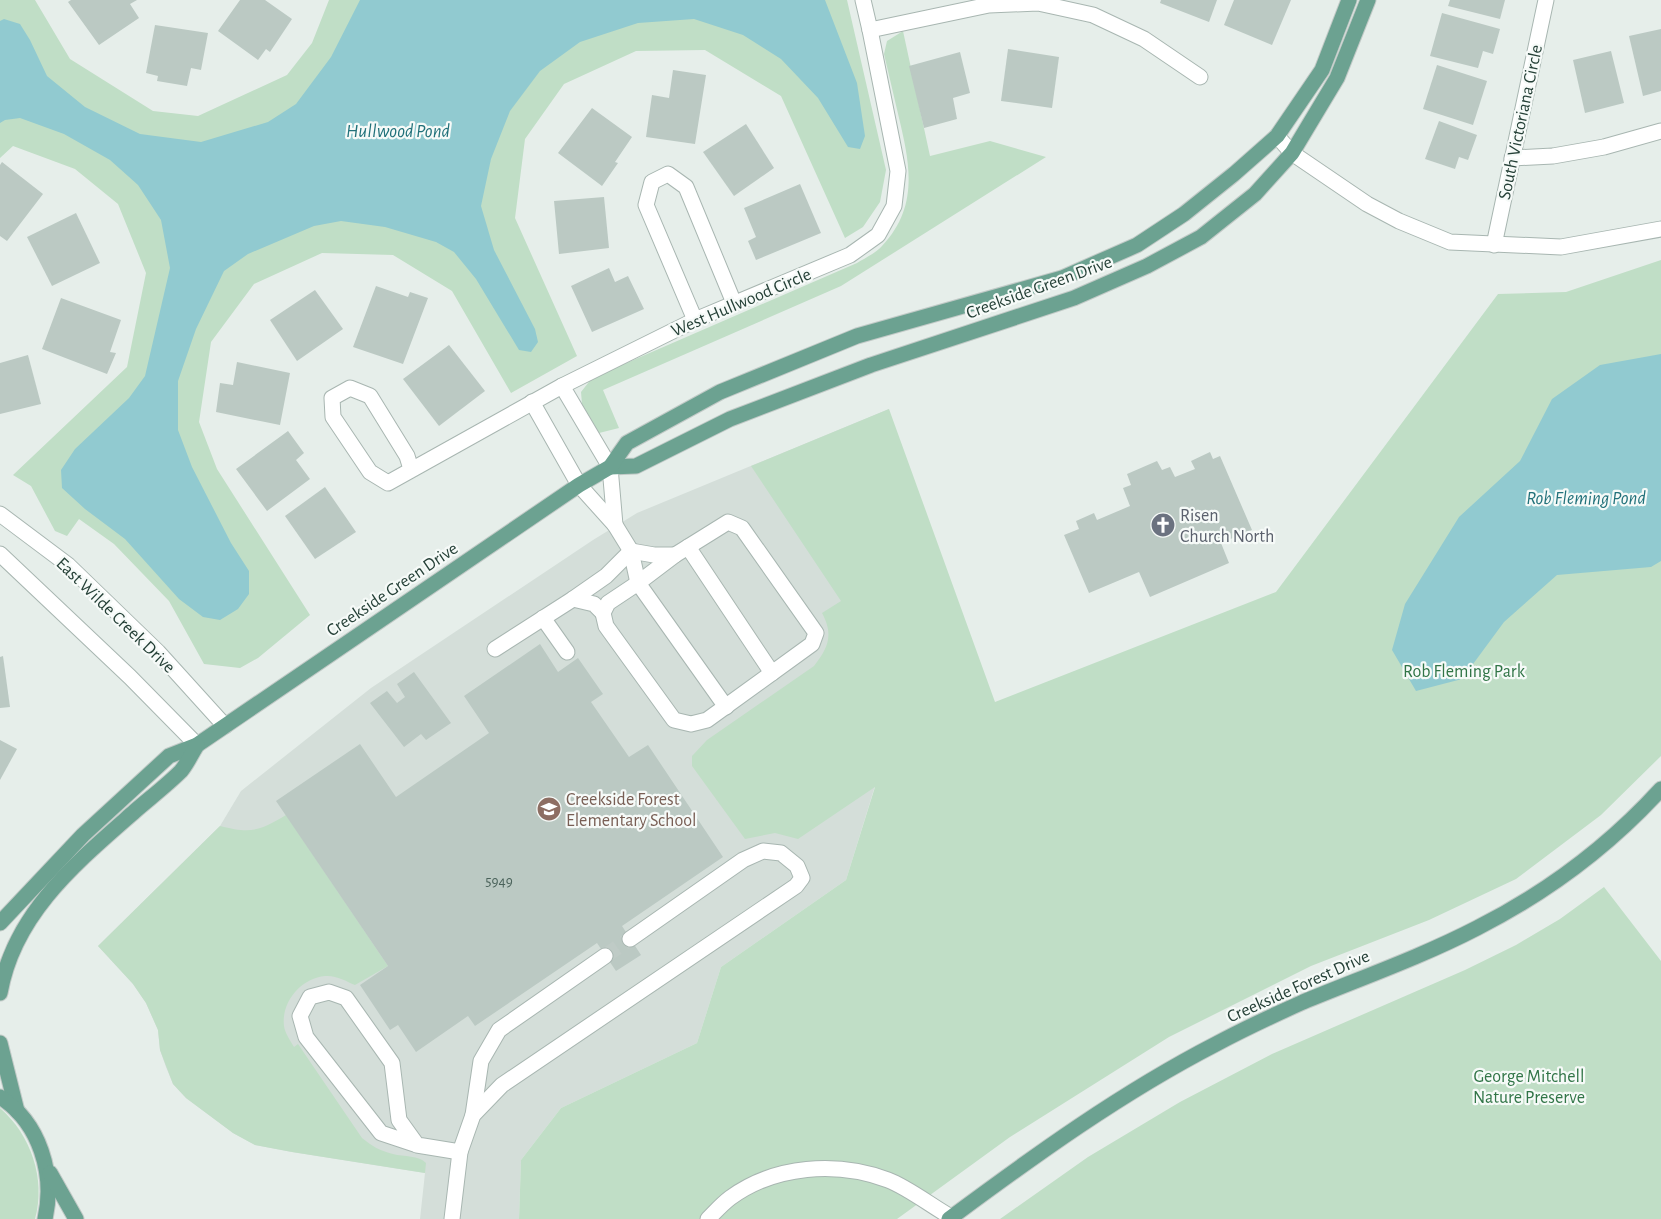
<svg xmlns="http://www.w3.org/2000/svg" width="1661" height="1219" viewBox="0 0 1661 1219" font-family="'Alegreya Sans',sans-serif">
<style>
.built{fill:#d4ded9}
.green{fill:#c0dec6}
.water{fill:#91cad0}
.building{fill:#bbc9c3}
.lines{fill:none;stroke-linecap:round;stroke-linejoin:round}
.minor-tunnel{stroke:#bfcbc6;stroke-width:15;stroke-dasharray:15 8;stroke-linecap:butt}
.minor-casing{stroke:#a8b6b1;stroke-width:17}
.major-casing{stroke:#c2cac7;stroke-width:17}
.minor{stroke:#fff;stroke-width:15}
.major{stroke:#6ca291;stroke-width:15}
.labels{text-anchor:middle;stroke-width:4.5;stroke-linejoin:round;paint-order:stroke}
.number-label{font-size:15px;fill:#4a625a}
.street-label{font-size:18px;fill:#254037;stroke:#f6faf8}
.worship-label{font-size:18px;fill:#5b616d;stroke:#f6faf8;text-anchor:start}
.park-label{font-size:18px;fill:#317547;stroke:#f6faf8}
.education-label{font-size:18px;fill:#785e54;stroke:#f6faf8;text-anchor:start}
.water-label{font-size:19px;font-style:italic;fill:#21717a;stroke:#f6faf8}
</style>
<rect width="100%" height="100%" fill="#e6eeea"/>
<path class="built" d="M889 409 875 786 846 880 721 967 697 1043 561 1108 521 1160 519 1219H420L425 1173 292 1152 255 1145 233 1133 186 1098 173 1084 166 1067 160 1050 158 1030 146 1003 133 984 98 946 220 826 241 791 371 688 593 540 637 513Z"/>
<g class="green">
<path d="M0 0H35L70 59 153 111 198 116 287 75 312 43 329 0H847L886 170 880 202 863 227 845 238 781 96 705 50 636 51 564 84 525 139 515 218 577 356 511 393 452 291 393 255 322 253 254 284 211 342 199 422 217 469 310 615 258 658 240 668 204 664 169 601 114 544 79 519 67 536 55 531 31 486 13 475 127 367 146 273 118 204 75 169 13 146 0 158Z"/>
<path d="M903 31 930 156 990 141 1046 157 841 286 603 390 619 428 599 433 582 404 581 392 592 378 857 263C865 258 876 253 882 246 919 207 910 164 899 118 894 97 889 75 884 54L887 41Z"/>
<path d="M1661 260V756L1601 815 1516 879 1429 920 1311 966 1169 1037 1010 1137 897 1219H519L521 1160 561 1108 697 1043 721 967 846 880 875 787 798 839 775 833 745 839 692 766V756L707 740 814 666C828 648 834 635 822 613L841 601 751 466 889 409 995 702 1276 592 1498 294 1566 292Z"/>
<path d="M286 815 388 966 355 985C346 981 336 975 325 976 302 978 281 1001 284 1026 285 1033 290 1040 294 1047L298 1044 362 1138C372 1146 380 1151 393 1154 404 1157 419 1155 426 1163L425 1173 292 1152 255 1145 233 1133 186 1098 173 1084 160 1050 158 1030 146 1003 133 984 98 946 220 826C251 834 259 831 286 815Z"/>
<path d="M1604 887 1661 961V1219H1000L1088 1157 1180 1102 1272 1054 1465 970 1516 945 1560 919Z"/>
<path d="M0 1108C31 1135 46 1179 35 1219H0Z"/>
</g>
<g class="water">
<path d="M360 0H825L857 83 865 136 860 149 848 147 818 98 781 59 743 35 694 19 638 23 580 42 540 71 510 111 491 159 481 206 494 250 535 329 538 342 531 352 519 350 476 279 454 252 436 242 385 227 341 221 314 226 248 254 224 271 196 329 178 381V430L192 467 231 543 249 571V594L238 609 220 620 203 617 179 599 125 539 85 509 62 488 61 470 75 449 129 398 145 376 170 268 161 220 138 185 110 160 64 134 20 118 5 120 0 123V21L4 19 20 24 30 40 47 76 85 107 140 134 201 142 268 122 296 104 331 57Z"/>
<path d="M1661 354V561L1651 567 1557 575 1504 622 1462 679 1416 691 1392 650 1405 604 1459 517 1520 461 1552 399 1600 365Z"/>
</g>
<g class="building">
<path d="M71 0H137L130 4 139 18 99 45 68 2Z"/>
<path d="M240 0H265L292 19 270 52 266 49 258 60 218 31Z"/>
<path d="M1161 0H1217L1209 22 1160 3Z"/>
<path d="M1234 0H1291L1272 45 1224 25Z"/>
<path d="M1450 0H1505L1500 19 1448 6Z"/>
<path d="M1442 13 1500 29 1493 54 1483 51 1478 68 1430 56Z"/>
<path d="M155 25 208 33 201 70 191 68 187 86 157 81 158 76 146 73Z"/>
<path d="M1661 29V91L1643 96 1629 36Z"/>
<path d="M1008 49 1059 57 1052 108 1001 101Z"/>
<path d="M1611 51 1624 103 1585 113 1573 60Z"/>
<path d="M960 52 970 93 953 98 957 119 924 128 909 66Z"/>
<path d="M1437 65 1487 81 1473 125 1423 109Z"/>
<path d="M673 70 706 75 695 144 646 137 652 95 669 98Z"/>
<path d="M592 108 632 137 615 162 618 163 602 186 558 153Z"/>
<path d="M1439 121 1477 135 1468 160 1459 157 1455 169 1425 159Z"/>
<path d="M746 124 774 168 734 196 703 152Z"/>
<path d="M2 162 43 194 7 241 0 236V165Z"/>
<path d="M800 184 821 233 756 260 748 241 756 237 744 208Z"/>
<path d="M604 197 609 248 559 254 554 201Z"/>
<path d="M76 213 100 263 52 286 27 237Z"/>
<path d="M609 268 615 282 628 276 644 309 592 332 571 286Z"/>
<path d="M376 286 408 297 410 292 428 298 403 364 353 347Z"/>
<path d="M315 290 343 329 297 361 270 320Z"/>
<path d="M61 298 121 320 110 352 116 353 107 374 42 349Z"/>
<path d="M449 345 485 391 439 426 403 379Z"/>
<path d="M28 355 41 404 0 414V363Z"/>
<path d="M237 362 290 373 280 425 216 412 220 383 233 385Z"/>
<path d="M288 431 304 453 296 460 310 479 267 511 236 469Z"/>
<path d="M1210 452 1213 459 1220 456 1252 530 1221 543 1229 563 1150 597 1139 572 1089 593 1064 535 1079 529 1076 521 1094 513 1097 520 1130 506 1123 488 1131 485 1127 474 1157 461 1162 470 1170 467 1175 477 1195 469 1191 461Z"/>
<path d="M325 487 356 532 315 559 285 516Z"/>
<path d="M540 644 558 672 578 658 603 694 591 702 629 757 648 745 723 857 622 926 641 955 616 971 597 943 475 1026 468 1016 416 1052 398 1025 390 1030 360 985 388 966 276 801 360 744 396 797 489 733 464 696Z"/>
<path d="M3 656 10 707 0 708V657Z"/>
<path d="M414 672 451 723 426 740 421 734 404 747 370 703 387 691 397 703 405 697 397 684Z"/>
<path d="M0 740 17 749 0 780Z"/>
</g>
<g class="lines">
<path class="minor-tunnel" d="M605 956 630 939"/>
<defs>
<g id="minor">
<path d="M870 30 989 5 1038 3 1093 15 1144 39 1200 77"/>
<path d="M1277 136 1292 153 1367 204 1399 221 1450 242 1561 247 1661 229"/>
<path d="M1512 158 1553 156 1604 147 1661 131"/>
<path d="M1494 245 1546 0"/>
<path d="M695 320 646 205 652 182 668 174 686 187 734 303"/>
<path d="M562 386 610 467 615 525"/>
<path d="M532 402 579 485 615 525 631 551 638 583 726 707"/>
<path d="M411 469 407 456 370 396 350 388 332 398 333 417 370 472 388 483 562 386 695 320 850 255 878 235 894 206 898 171 870 30 863 0"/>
<path d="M0 514 68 565 158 652 225 726"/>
<path d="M728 522 742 528 816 633 812 644 707 720 691 724 674 720 606 626 603 613 608 603 638 583 675 555Z"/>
<path d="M688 547 772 673"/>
<path d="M0 554 130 677 197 745"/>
<path d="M573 599 606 576 631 551 654 555H675"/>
<path d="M543 618 567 652"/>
<path d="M495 649 573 599 594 604 603 613"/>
<path d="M473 1115 481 1061 499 1030 605 956"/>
<path d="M417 1145 399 1120 392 1063 346 998 329 992 310 997 300 1016 306 1037 381 1133 417 1145 460 1152"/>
<path d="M452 1219 460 1152 473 1115 502 1085 796 886 802 878 797 866 781 853 763 851 743 860 630 939"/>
<path d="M708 1219C715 1212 722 1204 730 1198 775 1165 837 1161 888 1180 907 1187 933 1207 951 1217"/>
</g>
<g id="major">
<path d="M610 467 636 466 730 419 871 365 1074 298 1147 266 1201 237 1255 194 1292 153 1337 78 1368 0"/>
<path d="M0 923 83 835 169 756 197 745 579 485 610 467 627 443 720 392 857 336 1062 278 1137 245 1184 214 1234 174 1277 136 1322 70 1349 0"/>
<path d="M0 993C14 913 77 862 135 811 150 798 167 785 181 771 187 764 192 753 197 745"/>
<path d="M0 1043 17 1111"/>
<path d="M0 1097C40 1123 55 1174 45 1219"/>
<path d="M50 1173 76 1219"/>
<path d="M949 1219C1034 1156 1121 1093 1216 1044 1244 1029 1274 1015 1303 1002 1361 978 1421 957 1477 928 1546 893 1609 846 1661 789"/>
</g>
</defs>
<use href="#minor" class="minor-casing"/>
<use href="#major" class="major-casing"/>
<use href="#minor" class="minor"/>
<use href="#major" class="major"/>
</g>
<defs>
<symbol id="church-disc" viewBox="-11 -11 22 22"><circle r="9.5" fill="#6b7280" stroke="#f6faf8"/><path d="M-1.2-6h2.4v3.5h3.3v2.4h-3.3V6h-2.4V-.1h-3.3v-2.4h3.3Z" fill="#fff"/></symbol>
<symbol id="school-disc" viewBox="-11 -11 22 22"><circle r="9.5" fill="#8d6e63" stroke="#f6faf8"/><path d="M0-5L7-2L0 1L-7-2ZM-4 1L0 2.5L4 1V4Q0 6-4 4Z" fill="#fff"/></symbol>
</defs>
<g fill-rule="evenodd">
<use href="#church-disc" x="1149" y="511" width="28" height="28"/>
<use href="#school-disc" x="535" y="795" width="28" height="28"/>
</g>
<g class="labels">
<g class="number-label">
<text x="499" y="886">5949</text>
</g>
<g class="street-label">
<text transform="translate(1520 122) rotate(-78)" y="6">South Victoriana Circle</text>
<text transform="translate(1039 287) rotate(-20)" y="6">Creekside Green Drive</text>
<text transform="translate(741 302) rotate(-23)" y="6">West Hullwood Circle</text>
<text transform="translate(392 589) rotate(-34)" y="6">Creekside Green Drive</text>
<text transform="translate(116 615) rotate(44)" y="6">East Wilde Creek Drive</text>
<text transform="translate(1298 986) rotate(-24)" y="6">Creekside Forest Drive</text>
</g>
<g class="worship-label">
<text x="1180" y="521">Risen<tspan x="1180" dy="21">Church North</tspan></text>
</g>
<g class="park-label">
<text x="1464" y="677">Rob Fleming Park</text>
<text x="1529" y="1082">George Mitchell<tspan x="1529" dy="21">Nature Preserve</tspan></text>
</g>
<g class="education-label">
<text x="566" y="805">Creekside Forest<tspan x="566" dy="21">Elementary School</tspan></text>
</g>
<g class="water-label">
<text x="398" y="137">Hullwood Pond</text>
<text x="1586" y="504">Rob Fleming Pond</text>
</g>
</g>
</svg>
